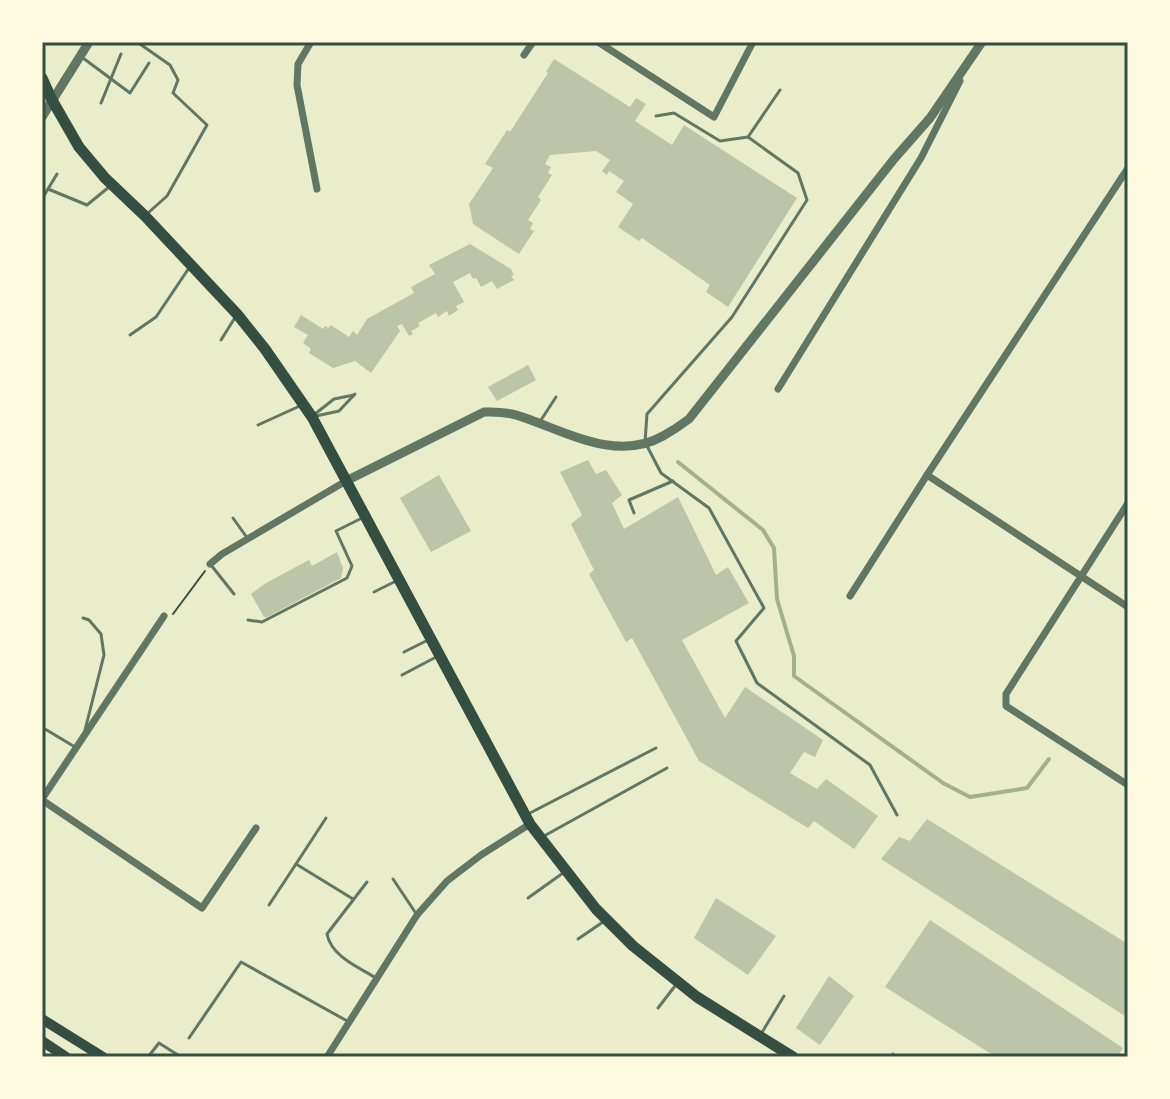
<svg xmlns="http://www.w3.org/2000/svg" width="1170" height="1099" viewBox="0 0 1170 1099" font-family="'Titillium Web',sans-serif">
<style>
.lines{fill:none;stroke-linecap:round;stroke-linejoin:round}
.stream{stroke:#a3b18a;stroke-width:4}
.building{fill:#bcc5a7}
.path{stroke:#344e41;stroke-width:2}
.service{stroke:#617663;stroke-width:3}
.minor{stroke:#617663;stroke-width:7}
.tertiary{stroke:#617663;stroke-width:9}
.secondary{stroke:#344e41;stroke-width:10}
.primary{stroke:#344e41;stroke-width:11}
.neatline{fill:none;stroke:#344e41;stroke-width:3}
</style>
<rect width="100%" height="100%" fill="#e9edc9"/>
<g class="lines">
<path class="stream" d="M678 462 763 530 774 548 777 599 794 656V676L943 783 970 797 1027 788 1049 759"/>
</g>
<g class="building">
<path d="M554 59 630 107 636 98 646 104 635 121 672 145 684 125 797 198 728 307 706 292 710 285 642 238 639 241 618 227 633 204 616 192 624 181 609 171 607 175 602 171 610 160 596 151 550 155 545 164 551 167 548 173 552 175 538 197 541 200 528 220 533 223 530 229 534 231 519 254 473 224 469 204 493 168 485 164 507 130 510 132 548 73 546 72Z"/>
<path d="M470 244 511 269 514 275 511 276 514 280 497 289 492 281 481 287 476 278 473 279 470 273 453 282 464 302 456 306 458 310 449 316 447 311 438 317 436 313 418 323 420 326 411 331 413 334 409 336 402 324 397 326 400 331 371 373 355 361 333 368 309 353 311 349 303 343 308 335 294 327 301 315 323 329 325 326 328 328 331 325 349 337 353 331 357 335 367 319 414 293 411 287 435 274 429 265Z"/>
<path d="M528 365 536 380 497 401 488 387Z"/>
<path d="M588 460 596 474 606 470 622 495 612 503 624 529 678 497 716 575 728 567 749 603 682 640 725 718 745 687 823 740 815 757 804 752 790 773 817 789 826 779 878 816 854 849 814 821 808 828 699 761 632 638 626 642 589 574 594 570 571 524 582 515 560 472Z"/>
<path d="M439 475 471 531 431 552 400 498Z"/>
<path d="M337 552 343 568 341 578 267 617H264L251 594 266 583 309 560 312 566Z"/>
<path d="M927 819 1128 944V1018L881 859 899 837 910 841Z"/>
<path d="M716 898 776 936 748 975 694 938Z"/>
<path d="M930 920 1123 1048 1117 1057H996L885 987Z"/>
<path d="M829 976 854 996 820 1045 796 1028Z"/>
</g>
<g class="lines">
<path class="path" d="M173 614 205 571"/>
<g class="service">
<path d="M137 42 170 65 178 80 173 93 207 125 167 196 148 213"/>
<path d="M83 58 130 93 149 63"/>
<path d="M780 90 748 137 798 173 807 200 732 317 647 414 645 442 661 473 709 508 764 608 736 641 757 683 870 765 897 815"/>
<path d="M101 103 121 54"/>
<path d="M656 116 674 113 720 141 748 137"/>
<path d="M48 189 87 205 109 187"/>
<path d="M42 199 57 174"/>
<path d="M130 335 156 317 189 268"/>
<path d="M221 340 236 316"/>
<path d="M315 414 334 399 354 395"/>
<path d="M316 416 339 411 355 394"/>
<path d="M541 420 556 397"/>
<path d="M258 425 302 405"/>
<path d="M634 513 629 500 673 481"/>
<path d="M233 518 248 539"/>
<path d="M211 565 234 594"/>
<path d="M374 592 396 581"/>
<path d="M83 618 89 620 101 634 104 655 85 730"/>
<path d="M248 620 262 622 347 578 352 566 336 531 362 518"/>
<path d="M404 652 428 640"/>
<path d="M402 675 438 656"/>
<path d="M45 729 75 747"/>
<path d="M528 814 656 748"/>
<path d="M326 818 296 864 353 899"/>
<path d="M544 836 667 768"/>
<path d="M393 879 417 915"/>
<path d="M367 882 327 934C331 956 358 967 376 978"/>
<path d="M528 898 563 873"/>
<path d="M269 905 296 864"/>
<path d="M578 939 603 922"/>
<path d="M658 1008 675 986"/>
<path d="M761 1034 784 996"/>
<path d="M189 1038 241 962 349 1022"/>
<path d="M148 1057 159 1043 181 1057"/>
<path d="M891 1057 893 1054"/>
</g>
<g class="minor">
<path d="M311 42 298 64 297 85 317 189"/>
<path d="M598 42 714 117 753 42"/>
<path d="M524 55 533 42"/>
<path d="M778 389 921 158 960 81"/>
<path d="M927 475 1128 607"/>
<path d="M1128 503 1006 694V706L1128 785"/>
<path d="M210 564 222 554 346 481"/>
<path d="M850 596 927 475 1128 168"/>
<path d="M42 799 164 616"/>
<path d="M42 800 202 908 256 828"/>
<path d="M327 1057 417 915 447 881 481 855 530 824"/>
</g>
<g class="tertiary">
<path d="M42 117 89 42"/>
<path d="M346 481 484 412C511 411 520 416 544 425 582 440 624 458 663 436 672 431 681 425 689 419L894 159 930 118 982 42"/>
</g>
<g class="secondary">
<path d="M42 1019 103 1057"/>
<path d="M42 1041 66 1057"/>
</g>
<path class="primary" d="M42 78 52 100 79 147 105 178 145 216 237 314 265 349 312 417 530 824 596 909 633 946 697 997 793 1057"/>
</g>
<rect width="1170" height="1099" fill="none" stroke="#fefae0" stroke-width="88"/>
<rect x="44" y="44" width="1082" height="1011" class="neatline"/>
</svg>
